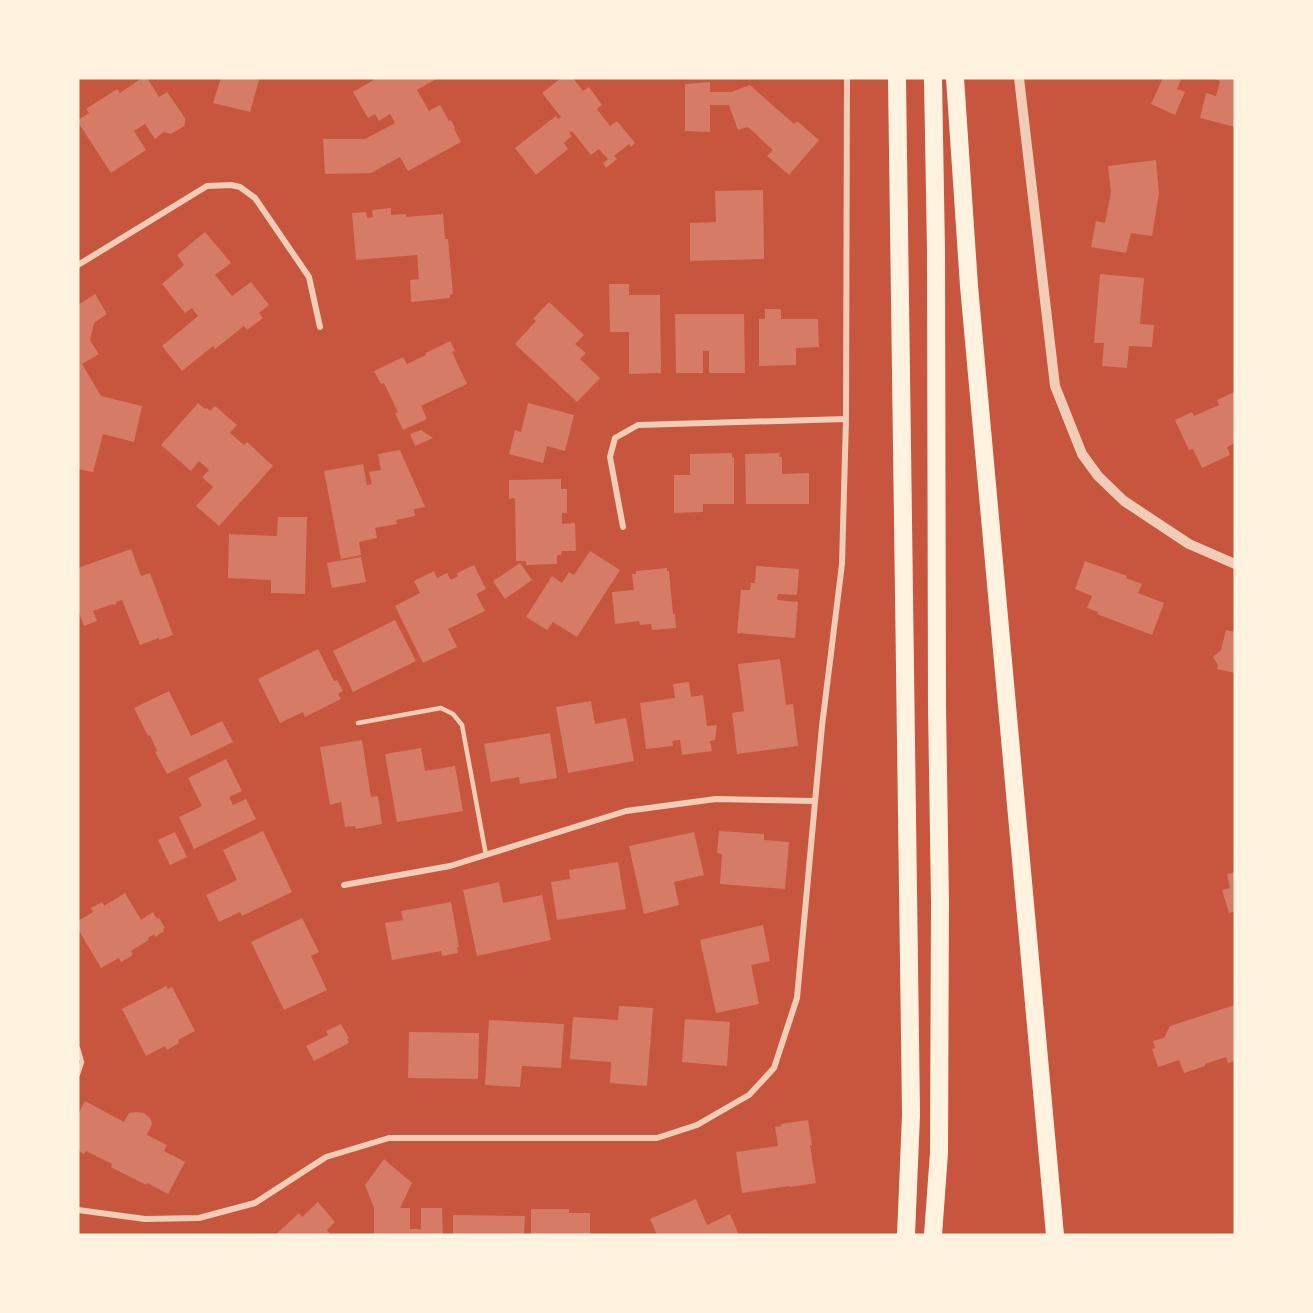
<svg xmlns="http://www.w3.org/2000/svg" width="1313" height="1313" viewBox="0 0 1313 1313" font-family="'Asap Condensed',sans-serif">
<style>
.building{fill:#d67c66}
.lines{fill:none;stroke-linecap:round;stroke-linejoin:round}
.service{stroke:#f1ccb7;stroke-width:4.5}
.minor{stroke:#f1ccb7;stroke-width:6}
.tertiary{stroke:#f1ccb7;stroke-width:10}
.motorway{stroke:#fff3e0;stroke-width:18}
</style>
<rect width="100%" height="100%" fill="#c8553d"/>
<g class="building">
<path d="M142 78H147L159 97 167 92 185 118V123L184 126 171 134 164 132 155 139 145 124 134 131 146 150 111 173 78 122V120L89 113 86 109 117 89 120 93Z"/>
<path d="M221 78H252L259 80 250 112 213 103Z"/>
<path d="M377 78H438L417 90 429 111 440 105 449 121 451 120 455 128 454 129 461 142 408 171 400 157 371 173 325 174 323 139H365L395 123 390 114 379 121 375 114 368 118 353 92Z"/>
<path d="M561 78H573L583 91 589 87 602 105 597 109 610 126 617 121 635 143 631 147 629 144 614 156 617 159 606 168 603 163 608 159 599 149 591 155 572 131 569 133 572 136 564 143 568 149 536 175 515 148 556 116 558 119 561 117 542 93Z"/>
<path d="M1163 78H1175L1181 80 1177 89 1185 92 1175 115 1151 104Z"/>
<path d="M1212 78H1235V127L1200 118 1206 93 1216 96 1220 81Z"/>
<path d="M710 82V92H731L750 85 794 124 797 121 819 140 789 175 767 156 773 150 748 127 738 130 729 105H710V132L685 131V84Z"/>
<path d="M1156 160 1159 193 1152 236 1131 233 1126 253 1091 247 1096 221 1105 223 1111 192 1108 166Z"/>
<path d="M763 190 764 259 690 261V223L716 222 715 191Z"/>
<path d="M391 208V215L406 214V217L443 214 445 239H448L453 294 450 295V298L411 302 410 280 419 279 417 255 356 260 352 213 366 212 367 218 373 217 372 210Z"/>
<path d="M205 232 231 263 215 275 232 296 251 282 269 305 259 313 263 318 247 330 244 326 215 349 213 346 182 371 162 346 198 316 192 308 185 313 162 284 184 265 177 255Z"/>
<path d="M1100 274 1144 278 1140 324 1154 325 1152 347 1129 346 1127 368 1102 366 1104 343H1094Z"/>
<path d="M609 284H629V295H660L661 373 629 374V332H610Z"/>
<path d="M95 294 107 314 94 323 90 340 99 354 82 364 101 396 142 406 134 442 103 434 93 472 78 469V305Z"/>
<path d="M549 302 584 335 575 344 586 353 580 359 600 378 577 402 515 344 536 321 533 319Z"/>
<path d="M765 309H781V319H818L819 347 796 348V365L759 366V319H765Z"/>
<path d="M675 314H744L745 373H709V351H703V373H676Z"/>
<path d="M450 341 455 351 452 352 467 384 421 406 427 419 403 430 395 413 398 412 384 383 381 384 374 371 403 357 407 364 426 355V353Z"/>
<path d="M1234 392 1235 443 1227 447 1230 455 1202 468 1193 449 1189 450 1175 420 1192 412 1194 416 1219 405 1217 400Z"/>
<path d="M198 403 205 409 207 408 210 411 215 406 237 425 230 433 244 445 247 442 273 466 219 526 196 506 213 487 202 477 209 470 199 461 191 471 161 445Z"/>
<path d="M528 403 574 415 565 451 547 446 543 463 509 454 515 430 521 432Z"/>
<path d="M421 430 433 438 415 446 410 434Z"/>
<path d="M400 450 425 507 414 509 415 516 396 520 397 524 375 528 377 538 359 542 361 555 341 559 324 471 363 464 367 485 372 484 369 472 381 470 378 454Z"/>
<path d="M732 453V458L734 457V504H703V512L674 513V475H690V454Z"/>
<path d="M780 453 779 457H782V474L809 473V504H746L745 454Z"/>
<path d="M561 479V489H567V513H562V524L575 523 576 551H562L561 555H557V564L526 565V561H516L515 498 509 499V480Z"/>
<path d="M278 517H307L305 594 271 593V580L228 578 229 534 277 536Z"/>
<path d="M131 549 141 576 150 573 173 635 159 640V638L140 645 122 600 116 602 117 604 113 605V604L93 611 97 621 84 626 78 610V568Z"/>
<path d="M590 551 620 570 577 637 553 622 547 630 526 617 552 576 562 583 569 572 574 575Z"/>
<path d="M361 557 366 582 332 588 327 563Z"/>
<path d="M1085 561 1127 576 1126 578 1142 584 1138 593 1164 603 1152 635 1097 614 1098 612 1087 608 1092 596 1075 589Z"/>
<path d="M520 563 532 580 505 599 493 581Z"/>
<path d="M474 565 486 589 476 594 485 611 448 629 457 647 423 663 395 606 420 593 414 581 434 571 437 578 447 573 451 580 458 576 457 573Z"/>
<path d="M756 566 799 569 797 595 778 594 777 600 798 602 795 638 737 633 741 590H750L751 583H755Z"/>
<path d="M667 568V571H669L673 614H675L676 628 652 630 651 624 640 625 639 621 615 624 612 592 634 590 632 574H636V571Z"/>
<path d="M395 620 416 661 353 692 333 651Z"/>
<path d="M1226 630 1235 632V673L1217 669 1218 665 1213 657 1221 650Z"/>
<path d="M318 649 334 681 337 680 343 691 338 694 341 699 305 717 303 712 280 723 258 679Z"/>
<path d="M780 659 786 705 793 704 798 746 737 754 732 713 744 711 738 664Z"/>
<path d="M689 682 691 697 703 695 707 726 717 725 715 740 710 741 712 751 682 755 680 740 672 741 673 746 646 749 640 703 675 698 673 684Z"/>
<path d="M169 691 191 736 222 721 233 742 167 774 155 752 157 751 150 735 148 736 134 708Z"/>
<path d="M591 701 595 724 626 718 634 761 568 773 556 707Z"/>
<path d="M550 733 557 778 520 784 519 777 491 782 484 744Z"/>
<path d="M362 740 371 797 378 796 382 824 356 829 355 826 345 827 341 802 330 805 320 747Z"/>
<path d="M421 748 425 771 455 766 463 811 397 822 385 754Z"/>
<path d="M226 759 242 791 229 797 233 805 246 799 256 819 194 849 179 817 202 806 188 778Z"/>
<path d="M263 831 292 892 242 916 240 912 219 922 206 895 237 880 223 850Z"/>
<path d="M719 831 764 834V840L789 842 785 889 720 884 722 854 717 853Z"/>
<path d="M175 832 187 857 170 865 158 840Z"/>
<path d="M694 832 704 875 674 882 679 905 644 914 629 846Z"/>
<path d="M618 862 626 909 557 920 551 882 570 879 569 870Z"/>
<path d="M1235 872V911L1229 913 1222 890 1230 888 1227 874Z"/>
<path d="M499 882 503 903 542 895 551 940 477 956 463 890Z"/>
<path d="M125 893 141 920 153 912 157 919 159 918 165 928 163 929 164 931 155 937 154 934 148 938 149 940 131 951 133 955 121 962 119 958 101 968 78 929V921L93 912 91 908 102 902 104 906Z"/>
<path d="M451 902 459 947H457L458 953 442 956 441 951 392 960 385 923 403 920 401 911Z"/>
<path d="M302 918 319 952 311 956 327 990 284 1010 251 942Z"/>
<path d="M763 925 770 961 751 965 759 1004 716 1013 700 940Z"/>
<path d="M166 986 168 989 172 987 195 1031 178 1040 179 1043 167 1050 165 1046 146 1056 122 1009Z"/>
<path d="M1235 1005V1061L1228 1063 1226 1057 1205 1064V1066L1184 1073 1179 1060 1158 1067 1152 1049 1155 1048 1153 1041 1164 1038 1170 1026Z"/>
<path d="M619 1006 653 1008 647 1086 610 1083 611 1062 570 1059 573 1017 618 1020Z"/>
<path d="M685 1019 730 1022 727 1066 682 1062Z"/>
<path d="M489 1020 564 1024 561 1068 522 1066 520 1087 485 1085Z"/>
<path d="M341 1024 349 1038 347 1039 349 1043 314 1061 306 1046 328 1035 326 1031Z"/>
<path d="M409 1032 479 1033 478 1079 408 1078Z"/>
<path d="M85 1101 124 1122 129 1113 136 1112 144 1113 150 1118 152 1124 147 1135 167 1145 164 1151 185 1162 168 1194 147 1183 146 1185 111 1167 112 1164 86 1151 84 1154 78 1150V1114Z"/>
<path d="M808 1120 812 1145H810L816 1183 790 1187 789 1186 742 1193 736 1152 778 1146 775 1127 782 1126 781 1124Z"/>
<path d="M384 1159 412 1183 400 1208H410V1229H421V1208H442L443 1235H374V1208L365 1185Z"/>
<path d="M696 1199 707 1225 730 1214 739 1235H657L650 1219Z"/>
<path d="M318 1202 335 1222 327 1230 331 1235H275L299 1213 302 1217Z"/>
<path d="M531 1209H569V1213H590V1235H531Z"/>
<path d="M453 1215 525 1216 524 1235H453Z"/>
</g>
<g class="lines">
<g class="service">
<path d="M358 723 441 708 453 714 462 725 486 855"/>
<path d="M78 1048 82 1062 78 1074"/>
</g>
<g class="minor">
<path d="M78 265 207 186 231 185 240 187 255 198 309 277 320 327"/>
<path d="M623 527 610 457 615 438 638 425 846 419"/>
<path d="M344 885 450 866 626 811 716 799 815 801"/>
<path d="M78 1210 145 1219 199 1218 255 1203 326 1157 389 1138H657L697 1125 749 1095 774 1068 797 998 822 726 842 564 846 419 847 78"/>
</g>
<path class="tertiary" d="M1019 78 1055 386 1082 454 1098 476 1124 501 1189 544 1235 564"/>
<g class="motorway">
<path d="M897 78 910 1037 911 1115 906 1235"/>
<path d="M955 78 969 286 1055 1235"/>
<path d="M933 1235 939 1153 940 902 937 705 936 251 933 78"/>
</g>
</g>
<rect width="1313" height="1313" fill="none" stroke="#fff3e0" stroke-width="159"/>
</svg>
